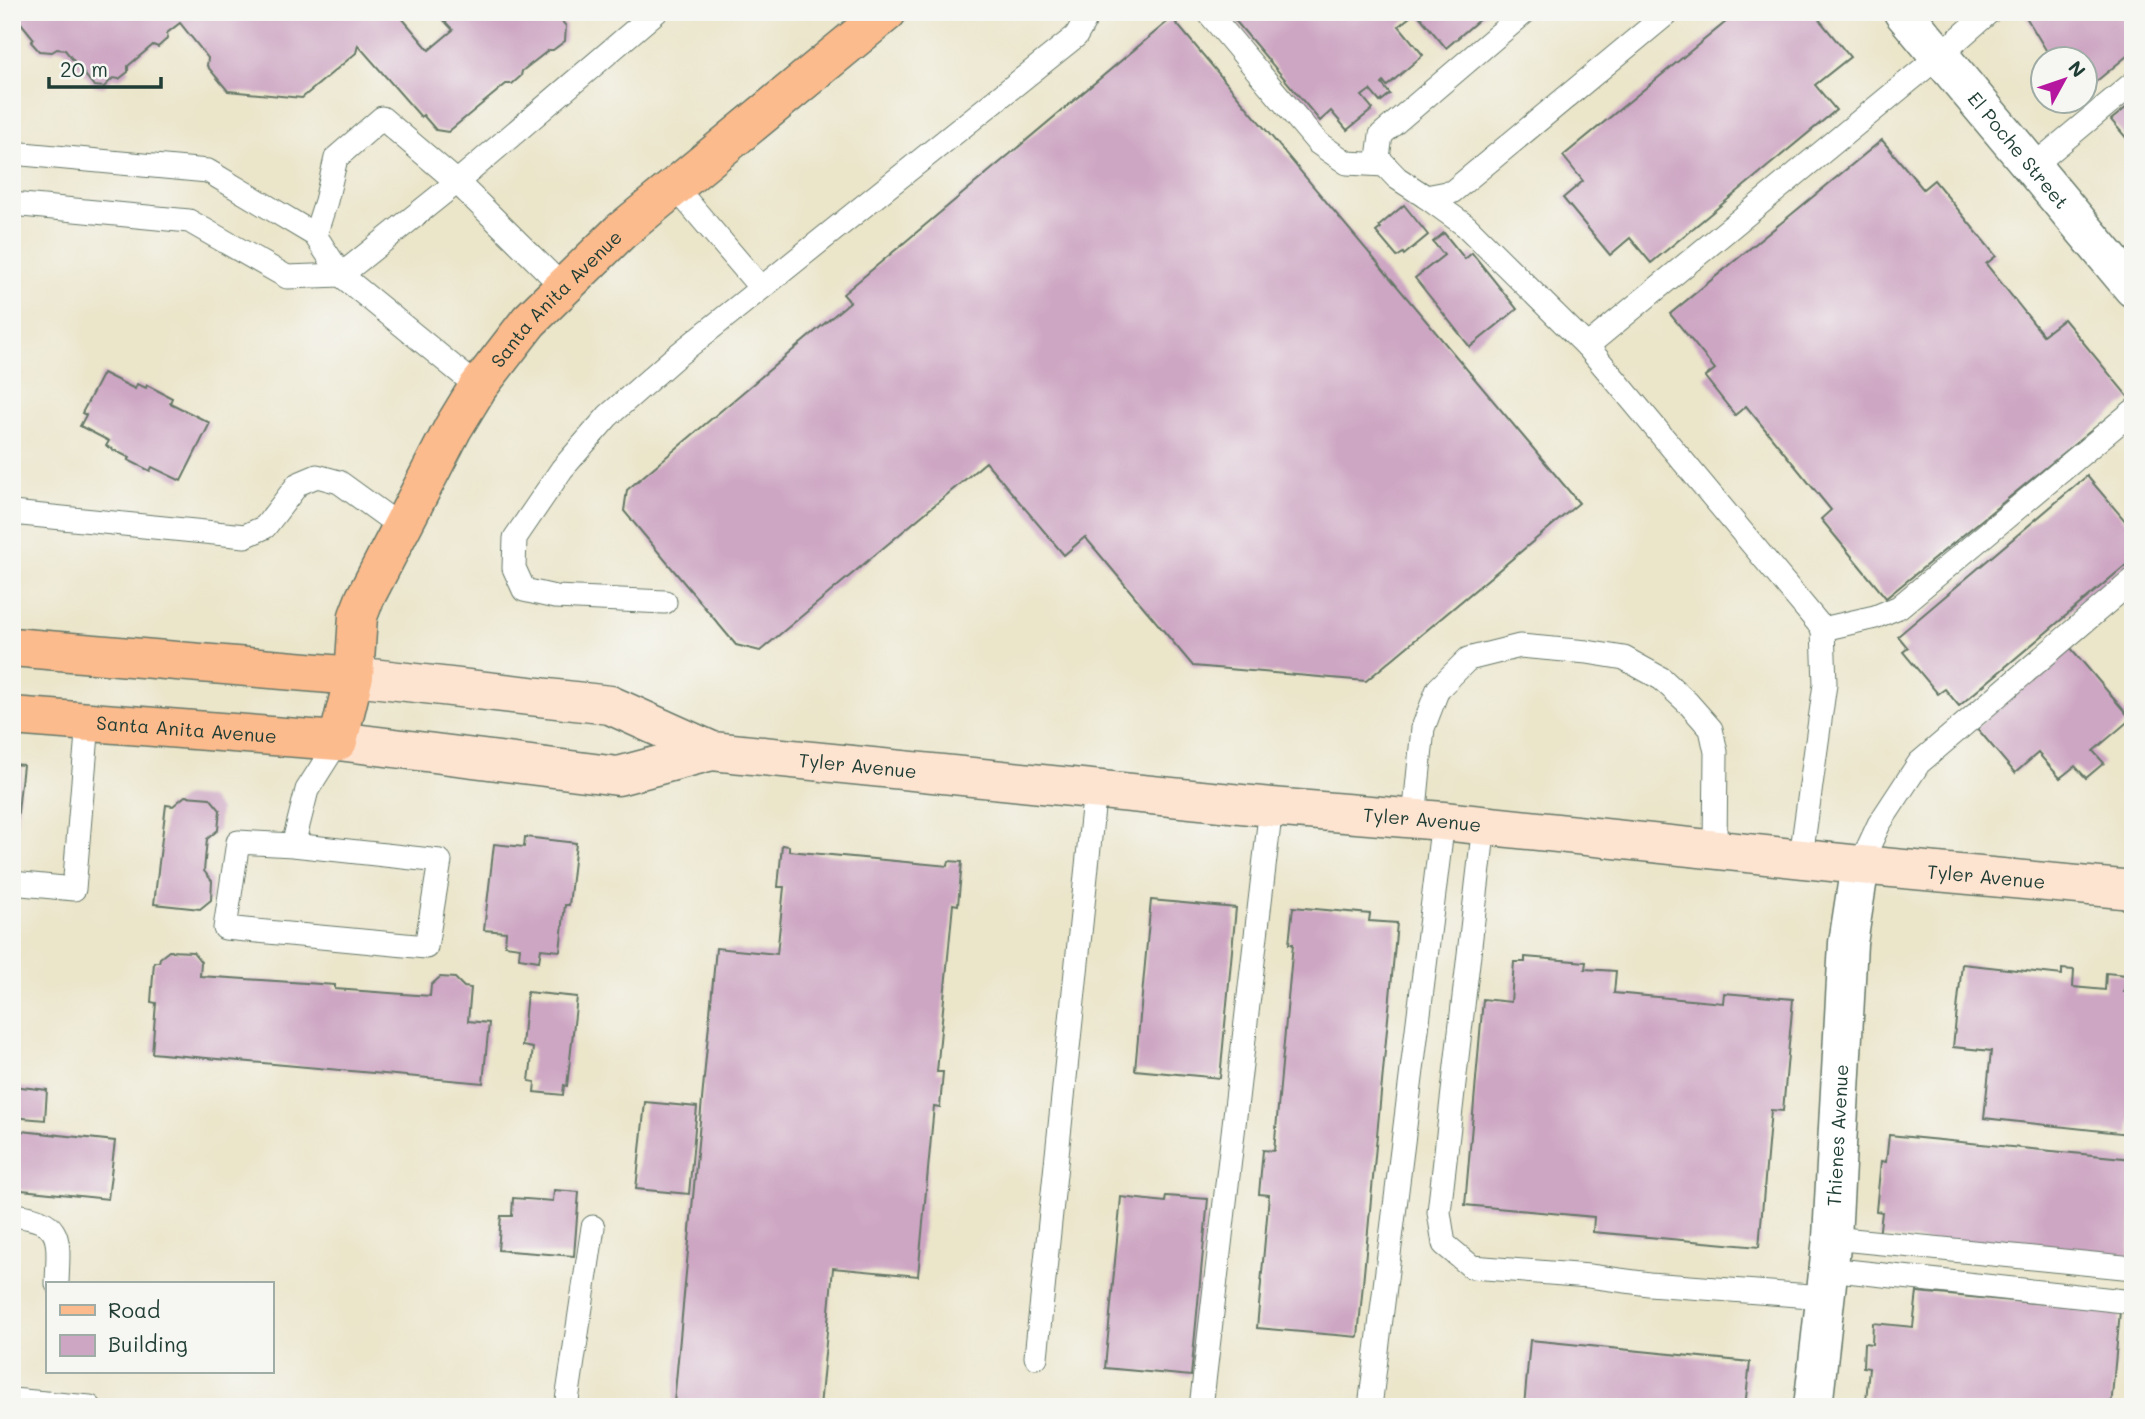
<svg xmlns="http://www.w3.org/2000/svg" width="2145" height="1419" viewBox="0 0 2145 1419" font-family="Mali,sans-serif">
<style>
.building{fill:#cda6c3}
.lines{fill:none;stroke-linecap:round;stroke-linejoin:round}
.service-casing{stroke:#667868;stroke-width:25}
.minor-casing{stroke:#667868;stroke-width:41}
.secondary-casing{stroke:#667868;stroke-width:41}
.primary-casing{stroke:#667868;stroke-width:41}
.service{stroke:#fff;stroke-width:23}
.minor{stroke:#fff;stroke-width:38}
.secondary{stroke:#fde4d1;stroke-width:38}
.primary{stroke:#fbbb8d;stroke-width:38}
.labels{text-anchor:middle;stroke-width:7;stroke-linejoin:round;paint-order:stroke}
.street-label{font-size:19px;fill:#1f3d34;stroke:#f6f6f2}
</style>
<rect width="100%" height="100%" fill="#f6f6f2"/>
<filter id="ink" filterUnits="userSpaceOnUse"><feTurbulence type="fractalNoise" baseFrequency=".0143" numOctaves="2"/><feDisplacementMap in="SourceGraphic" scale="14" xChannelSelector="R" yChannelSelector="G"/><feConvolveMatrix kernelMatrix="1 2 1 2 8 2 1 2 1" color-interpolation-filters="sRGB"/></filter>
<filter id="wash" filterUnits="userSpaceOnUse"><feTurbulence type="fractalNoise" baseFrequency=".00686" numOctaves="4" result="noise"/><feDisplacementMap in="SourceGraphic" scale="28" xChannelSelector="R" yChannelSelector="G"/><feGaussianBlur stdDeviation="1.57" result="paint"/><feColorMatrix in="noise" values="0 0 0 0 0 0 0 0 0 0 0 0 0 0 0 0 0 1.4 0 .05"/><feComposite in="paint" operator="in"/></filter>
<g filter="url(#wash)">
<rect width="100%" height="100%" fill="#ebe5ca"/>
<g id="blocks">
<g class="building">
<path d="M12 12H397L429 50 453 30 436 12H559L558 17 566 26 565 41 553 50H549L522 71 521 76 512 84H506L448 132 436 130 423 115 421 117 358 45 356 53 302 98 228 91 207 66 208 58 180 23 167 33 168 38 158 47 153 45 128 66V72L119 79 113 78 104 87 94 86 65 50 57 49 52 52 39 51 31 42 34 39Z"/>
<path d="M1228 12H1488L1446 48 1416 12 1399 26 1423 55 1387 86 1384 82 1382 84 1390 94 1380 102 1370 90 1362 96 1373 109 1347 130 1331 111 1320 121Z"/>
<path d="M1738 12H1813L1850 57 1815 85 1836 110 1651 263 1630 238 1610 255 1563 198 1583 181 1563 156Z"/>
<path d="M2023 12H2133V51L2087 89 2086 60H2054L2049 55Z"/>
<path d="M1172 18 1579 503 1366 681 1193 666 1085 537 1064 555 986 462 760 651 736 645 624 511 627 490 850 302 843 294Z"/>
<path d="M2133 102V146L2111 120Z"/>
<path d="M1882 140 1923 189 1934 180 1996 256 1986 264 2043 335 2064 319 2130 399 1886 598 1821 519 1831 510 1746 406 1735 415 1705 377 1715 369 1670 314Z"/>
<path d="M1404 205 1428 235 1404 255 1403 253 1397 257 1376 232 1381 228 1379 226Z"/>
<path d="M1444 233 1465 259 1472 253 1517 309 1470 347 1415 278 1444 255 1433 242Z"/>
<path d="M103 373 135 389 137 384 146 388 147 385 172 398 170 403 210 423 181 481 152 467 150 471 128 460 130 458 106 446 109 441 80 426 86 415 82 413Z"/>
<path d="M2087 476 2133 530V559L1959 706 1945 689 1938 694 1903 652 1908 648 1898 636Z"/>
<path d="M2070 647 2131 719 2093 751 2104 763 2086 778 2075 766 2060 778 2038 753 2015 773 1976 727Z"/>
<path d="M12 764 23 765 14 849H12Z"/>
<path d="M185 796 210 798 220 810 218 830 207 839 204 871 212 881 211 900 200 909 154 904 166 805 173 806Z"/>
<path d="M525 837 576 843 569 905H565L560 951 541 949 539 961 519 958 520 947 505 945 506 932 484 930 494 844 524 847Z"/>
<path d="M782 845 789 846V851L948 866 949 861 962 862 958 905 953 904 937 1072H943L940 1107 934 1106 918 1276 833 1268 820 1407H715L674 1403 716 948 777 954 784 887H778Z"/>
<path d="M1151 900 1236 908 1220 1078 1135 1070Z"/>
<path d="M1293 907 1370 914 1369 921 1397 923 1358 1337 1257 1328 1269 1195 1259 1194 1263 1150 1274 1151 1293 944H1289Z"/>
<path d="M169 951 193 952 201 962 200 976 335 985V989L430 996 431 985 440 977 455 978 464 987 471 988 468 1021 489 1023 483 1083 152 1053 156 1003 151 1002 154 962H159L160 958Z"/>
<path d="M1525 957 1586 962 1585 969 1616 971 1614 993 1723 1003 1724 993 1793 999 1783 1111 1771 1110 1759 1247 1593 1232 1594 1217 1465 1205 1483 999 1511 1002 1514 962H1525Z"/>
<path d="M1962 964 2062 975V969L2074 970 2073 987 2105 990 2106 973 2126 975 2124 992H2133V1100L2129 1134 1984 1118 1991 1051 1953 1047Z"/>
<path d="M527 992 577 997 567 1086 564 1085 563 1095 534 1092 535 1082 529 1081 533 1048 522 1046Z"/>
<path d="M12 1086 47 1090 45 1120 12 1117Z"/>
<path d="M645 1102 697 1107 689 1194 636 1189Z"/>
<path d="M12 1130 115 1141 108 1199 12 1189Z"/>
<path d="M1889 1135 2133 1159V1206L2128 1261 1879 1237 1882 1212 1876 1211 1881 1161 1886 1162Z"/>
<path d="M554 1190 579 1192 574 1256 498 1250 501 1216H512L513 1198 553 1201Z"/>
<path d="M1166 1196 1208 1199 1191 1376 1105 1368 1121 1197 1165 1202Z"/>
<path d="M1917 1292 2120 1311 2111 1407H1860L1861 1400 1866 1401 1869 1368 1863 1367 1864 1343 1872 1344 1873 1323 1913 1327Z"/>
<path d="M1530 1340 1750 1362 1745 1407H1524Z"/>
</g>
</g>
</g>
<g filter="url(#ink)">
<use href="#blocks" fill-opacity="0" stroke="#667868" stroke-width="2"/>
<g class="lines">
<defs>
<g id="service">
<path d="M1208 12 1318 143 1347 163 1385 165"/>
<path d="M1525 12 1381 135 1378 158 1397 178 1426 197 1452 192 1669 12"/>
<path d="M12 153 208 171 315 235 341 275 478 387"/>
<path d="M2032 167 2133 83"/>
<path d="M675 187 761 288"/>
<path d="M1426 197 1466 226 1587 346"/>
<path d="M12 204 189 221 287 277 341 275 457 182 656 12"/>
<path d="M315 235 326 201 336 158 382 118 457 182 564 288"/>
<path d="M12 513 245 536 265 527 298 484 317 476 339 482 401 527"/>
<path d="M665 602 555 597 524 590 514 568 515 538 562 469 608 416 674 358 1076 36 1084 22 1085 12"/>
<path d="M1823 629 1875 617 1899 607 2133 411"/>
<path d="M1414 819 1423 728 1438 689 1468 659 1520 646 1587 652 1624 658 1662 679 1688 703 1711 729 1716 752 1715 849"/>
<path d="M1484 825 1439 1212 1444 1244 1472 1267 1589 1276 1649 1284 1825 1297"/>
<path d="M293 845 238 842 225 928 426 947 440 861 293 845 307 790 338 741"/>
<path d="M1801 857 1825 684 1823 629 1587 346 1939 56 1989 12"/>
<path d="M1860 865 1879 824 1919 763 2133 580"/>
<path d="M12 883 74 889 88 722"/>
<path d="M12 1215C66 1220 58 1241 57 1284"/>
<path d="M1832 1238 2133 1268"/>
<path d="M1828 1269 2133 1302"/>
<path d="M1036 1357 1095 789"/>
<path d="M1202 1399 1271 807"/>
<path d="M12 1400 90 1407"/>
<path d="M566 1407 593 1227"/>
<path d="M1370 1407 1443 821"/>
</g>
<g id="minor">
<path id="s1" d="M1903 12 2133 288"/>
<path id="s2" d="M1813 1407 1832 1238 1848 943 1860 865"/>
</g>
<g id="secondary">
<path id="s3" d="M354 676 610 705 712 751 1271 807 1443 821 1860 865 2133 890"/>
<path d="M338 741 618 776 712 751"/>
</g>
<g id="primary">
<path d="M12 647 354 676"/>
<path id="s4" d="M12 716 338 741 354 676 358 616 365 598 453 428 478 387 529 321 620 232 887 12"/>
</g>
</defs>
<use href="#service" class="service-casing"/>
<use href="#minor" class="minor-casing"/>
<use href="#secondary" class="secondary-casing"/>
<use href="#primary" class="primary-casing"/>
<use href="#service" class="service"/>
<use href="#minor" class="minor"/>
<use href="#secondary" class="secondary"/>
<use href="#primary" class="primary"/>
</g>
</g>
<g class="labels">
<g class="street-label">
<text dy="7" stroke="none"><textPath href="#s1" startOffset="180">El Poche Street</textPath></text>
<text dy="7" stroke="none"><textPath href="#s4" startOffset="831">Santa Anita Avenue</textPath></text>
<text dy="7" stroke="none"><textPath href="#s4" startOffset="175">Santa Anita Avenue</textPath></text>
<text dy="7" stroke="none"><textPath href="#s3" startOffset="516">Tyler Avenue</textPath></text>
<text dy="7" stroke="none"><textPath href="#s3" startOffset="1083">Tyler Avenue</textPath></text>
<text dy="7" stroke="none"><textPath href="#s3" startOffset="1650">Tyler Avenue</textPath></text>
<text dy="7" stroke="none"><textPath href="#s2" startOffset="273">Thienes Avenue</textPath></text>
</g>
</g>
<rect width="2145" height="1419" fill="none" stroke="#f6f6f2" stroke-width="42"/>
<rect x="46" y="1282" width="228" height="91" fill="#f6f6f2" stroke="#a0aca6" stroke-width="2"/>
<rect x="60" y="1305" width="35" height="10" fill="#fbbb8d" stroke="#a0aca6" stroke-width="2"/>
<text x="108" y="1318" font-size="21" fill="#1f3d34">Road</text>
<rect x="60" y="1335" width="35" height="21" fill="#cda6c3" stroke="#a0aca6" stroke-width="2"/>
<text x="108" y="1352" font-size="21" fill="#1f3d34">Building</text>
<g transform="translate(2064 80) rotate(50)"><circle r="33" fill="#f6f6f2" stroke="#a0aca6" stroke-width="2"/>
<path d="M0-5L12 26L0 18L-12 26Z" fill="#b5179e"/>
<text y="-10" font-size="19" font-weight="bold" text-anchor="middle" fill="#1f3d34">N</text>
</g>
<path d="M49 77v10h112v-10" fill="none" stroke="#1f3d34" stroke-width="3.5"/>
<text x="60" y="77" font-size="21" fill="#1f3d34" stroke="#f6f6f2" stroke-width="5" paint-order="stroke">20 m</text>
</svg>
